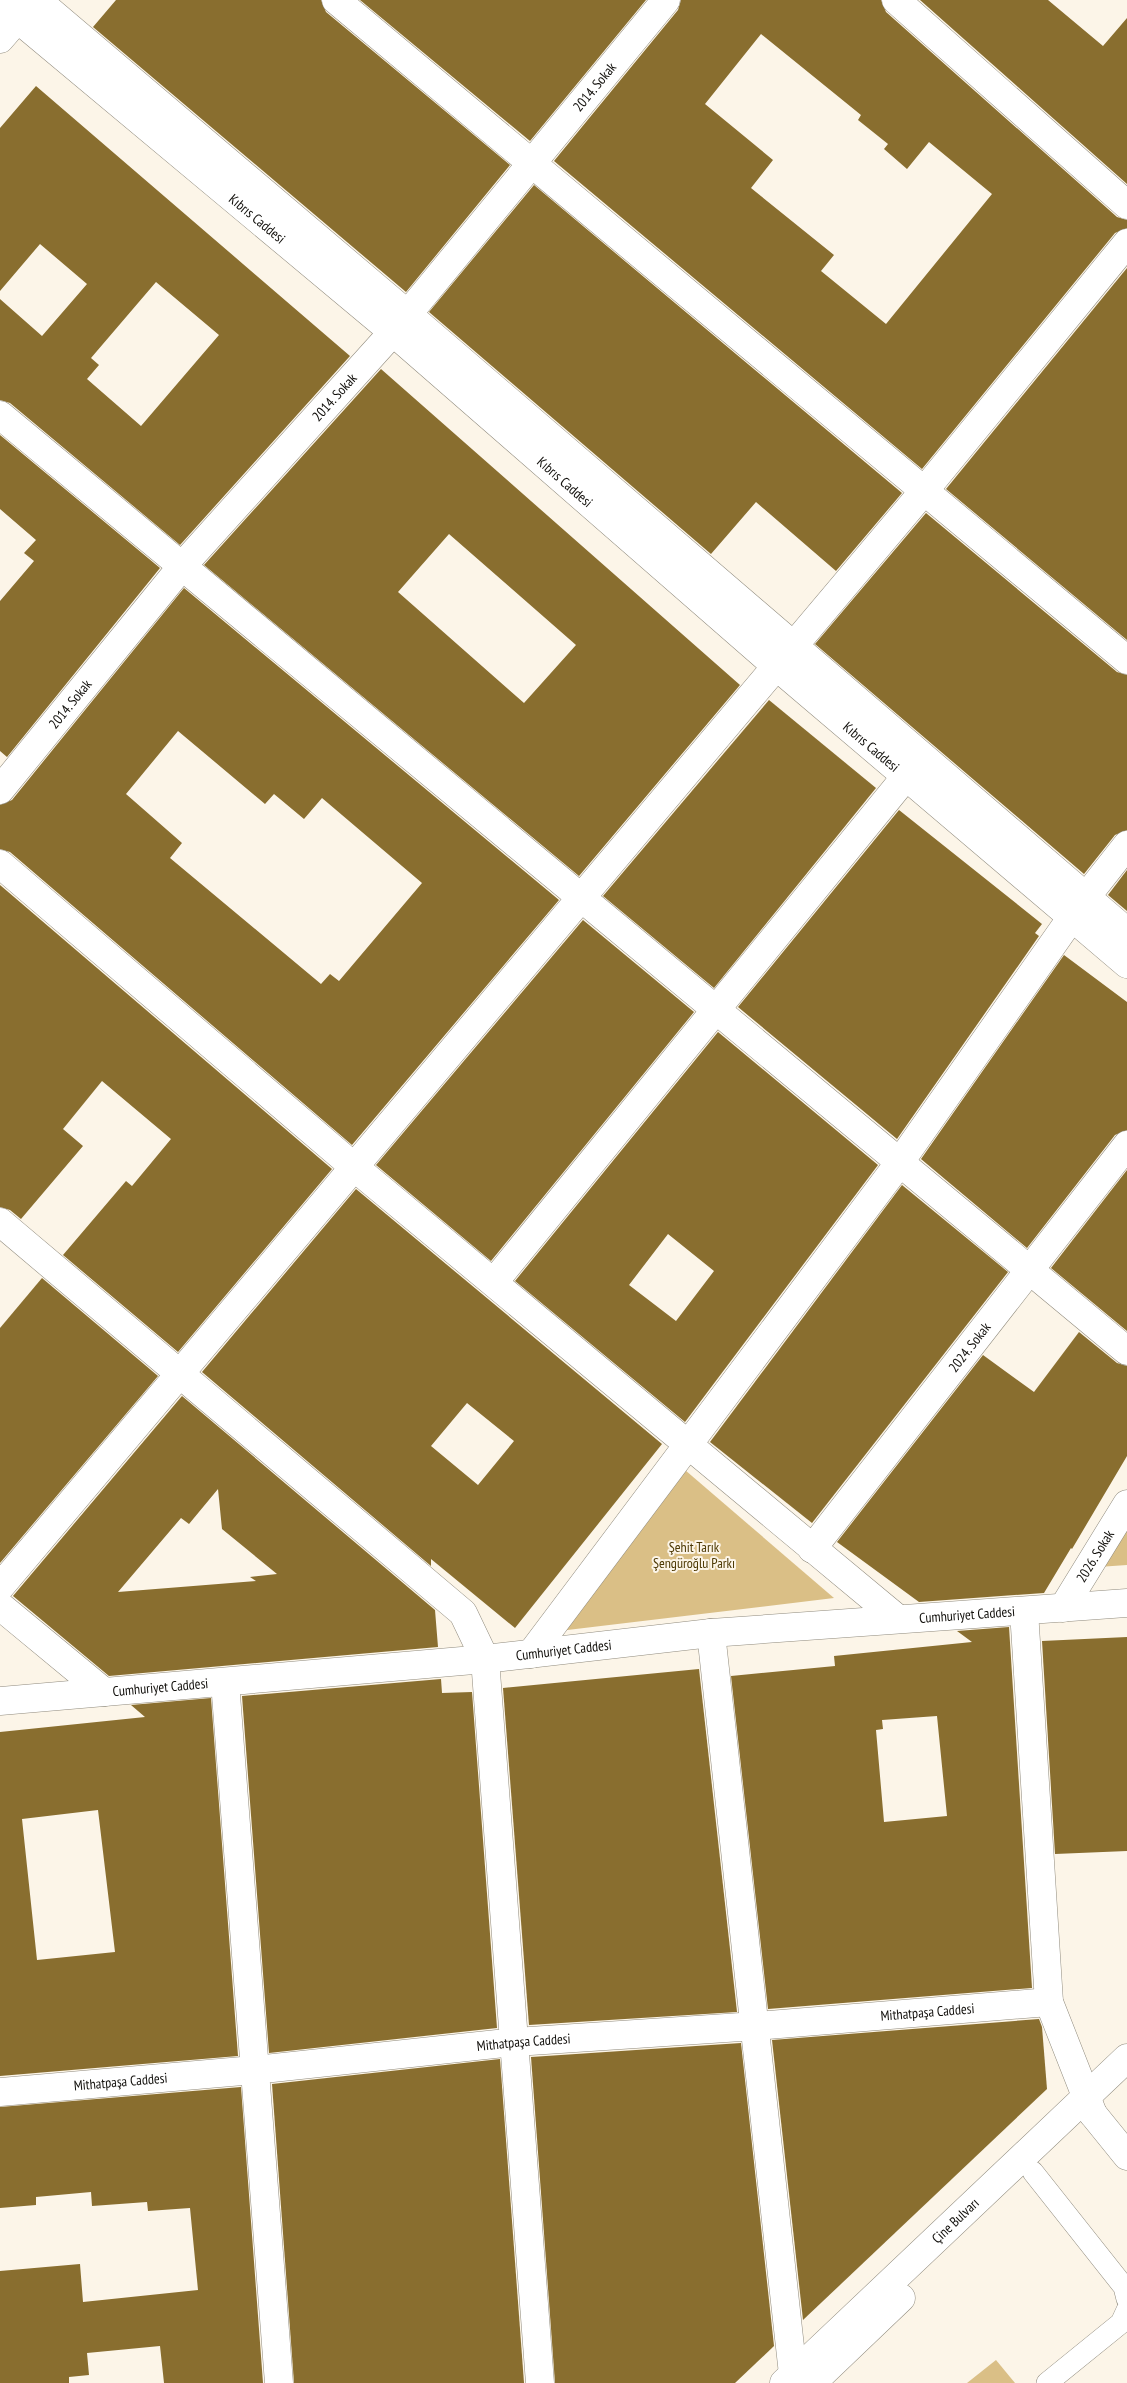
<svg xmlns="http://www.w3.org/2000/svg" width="1127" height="2383" viewBox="0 0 1127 2383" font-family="'PT Sans Narrow',sans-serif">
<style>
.green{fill:#dabf86}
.building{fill:#896e2f;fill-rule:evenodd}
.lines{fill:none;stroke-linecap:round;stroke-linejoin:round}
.lane-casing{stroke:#908b7e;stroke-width:22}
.street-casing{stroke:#908b7e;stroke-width:29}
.secondary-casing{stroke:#908b7e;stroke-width:29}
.primary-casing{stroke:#908b7e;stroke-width:29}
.lane{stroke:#fff;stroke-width:21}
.street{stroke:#fff;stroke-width:28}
.secondary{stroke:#fff;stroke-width:28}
.primary{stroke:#fff;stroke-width:28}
.labels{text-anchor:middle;stroke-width:4;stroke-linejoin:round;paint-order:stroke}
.street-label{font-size:14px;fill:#110f0b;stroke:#fcf5e8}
.park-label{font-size:14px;fill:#4d3904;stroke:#fcf5e8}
</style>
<rect width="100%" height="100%" fill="#fcf5e8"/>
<g class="green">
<path d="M685 1470 834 1598 559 1631Z"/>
<path d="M1127 1519V1565L1098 1567Z"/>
<path d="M996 2360 1015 2383H967Z"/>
</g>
<g class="building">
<path d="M116 0H321L326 12 510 165 406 292 93 27Z"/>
<path d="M360 0H646L530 141Z"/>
<path d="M681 0H881L886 12 1117 217 1127 220V228L1115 233 922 469 554 161 678 10ZM761 34 861 115 858 120 888 144 884 149 907 169 929 142 992 194 886 324 821 271 834 255 751 188 773 160 705 104Z"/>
<path d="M920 0H1048L1103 46 1127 18V184Z"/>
<path d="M36 86 350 356 180 545 10 403 0 400V299L42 336 87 284 40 244 0 291V128ZM156 282 219 335 141 426 87 379 99 365 91 358Z"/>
<path d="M534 185 902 493 836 571 756 502 711 554 429 312Z"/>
<path d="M1127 268V640L946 489Z"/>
<path d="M381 369 740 685 579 876 204 565ZM449 534 576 645 524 703 398 592Z"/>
<path d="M0 435 160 568 7 757 0 751V601L34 561 24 553 36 540 0 509Z"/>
<path d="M926 513 1117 672 1127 675V830L1115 835 1084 874 815 644Z"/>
<path d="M184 588 559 900 352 1145 10 852 0 849V805L12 800ZM178 731 265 804 274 794 304 819 322 798 422 883 339 981 330 974 321 984 170 858 182 843 126 794Z"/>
<path d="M769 700 876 788 714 988 603 896Z"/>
<path d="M899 810 1042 924 1035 933 1039 936 897 1139 738 1007Z"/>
<path d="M1127 870V911L1108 895Z"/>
<path d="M0 885 332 1169 178 1352 63 1255 126 1181 132 1186 171 1139 102 1081 63 1129 83 1146 21 1219 10 1210 0 1207Z"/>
<path d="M583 920 694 1012 491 1261 376 1165Z"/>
<path d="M1064 955 1127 1002V1130L1115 1135 1027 1248 921 1159Z"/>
<path d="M718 1032 878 1165 685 1422 515 1281ZM668 1234 714 1271 676 1321 629 1285Z"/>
<path d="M1127 1170V1331L1051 1268Z"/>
<path d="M902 1185 1008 1272 812 1523 710 1442Z"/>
<path d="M356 1189 662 1444 515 1628 431 1559V1566L202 1372ZM467 1403 514 1441 478 1485 431 1446Z"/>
<path d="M42 1278 158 1376 0 1563V1328Z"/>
<path d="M1079 1332 1117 1363 1127 1366V1456L1072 1549 1071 1548 1044 1593 919 1602 837 1542 983 1355 1034 1392Z"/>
<path d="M182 1396 435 1610 438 1647 109 1676 13 1596ZM218 1489 222 1529 277 1574 250 1577 256 1581 118 1592 181 1518 189 1524Z"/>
<path d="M1009 1627 1032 1988 768 2009 731 1676 835 1666 834 1656 972 1642 957 1631ZM937 1716 947 1816 884 1822 876 1730 883 1729 882 1720Z"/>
<path d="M1127 1637V1851L1055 1854 1042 1641Z"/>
<path d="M699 1669 737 2012 529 2025 503 1688Z"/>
<path d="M441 1679 442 1693 472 1692 497 2028 269 2053 242 1696Z"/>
<path d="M211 1698 238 2056 0 2076V1732L145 1717 131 1705ZM98 1810 115 1952 37 1960 22 1819Z"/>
<path d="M1039 2019 1042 2027 1047 2089 803 2320 772 2040Z"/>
<path d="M741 2043 774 2346 735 2383H555L531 2057Z"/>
<path d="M500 2059 524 2383H294L272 2084Z"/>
<path d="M241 2087 263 2383H164L160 2346 87 2353 89 2375 69 2377V2383H0V2271L80 2264 83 2302 198 2290 190 2208 148 2211 147 2202 92 2206 91 2192 36 2197V2205L0 2208V2107Z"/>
</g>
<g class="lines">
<defs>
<g id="lane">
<path d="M1033 2172 1124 2287 1127 2299"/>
<path d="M1047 2383 1121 2323 1127 2310"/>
</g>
<g id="street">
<path d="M336 0 1127 660"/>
<path d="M896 0 1127 205"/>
<path d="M0 415 1127 1351"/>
<path id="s1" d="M0 790 183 565 393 332 666 0"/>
<path d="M0 864 353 1166 898 1619"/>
<path d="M0 1222 463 1613 485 1659 540 2383"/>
<path d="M494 1282 921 758"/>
<path id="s2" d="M812 1549 1127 1145"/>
<path d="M0 1587 924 491 1127 243"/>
<path d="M0 1606 104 1692"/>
<path id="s3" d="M1063 1608 1127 1504"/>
<path d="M1024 1611 1049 2002 1093 2114"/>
<path d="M711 1633 793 2374"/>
<path d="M531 1654 900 1162 1086 897 1127 845"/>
<path d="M225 1682 279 2383"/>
<path id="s4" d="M0 1701 485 1659 711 1633 1127 1603"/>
<path id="s5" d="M0 2092 254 2070 515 2042 756 2026 1049 2002"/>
</g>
<g id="secondary">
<path d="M37 0 406 313 1127 932"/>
<path id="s6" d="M0 4 393 332 775 665 1127 964"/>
<path d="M1093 2114 1127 2156"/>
<path id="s7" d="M784 2383 1127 2058"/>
<path d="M812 2383 901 2298"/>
</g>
<path id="primary" d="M0 39 34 0"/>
</defs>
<use href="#lane" class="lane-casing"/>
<use href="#street" class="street-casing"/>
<use href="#secondary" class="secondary-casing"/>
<use href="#primary" class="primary-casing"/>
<use href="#lane" class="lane"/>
<use href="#street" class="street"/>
<use href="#secondary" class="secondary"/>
<use href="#primary" class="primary"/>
</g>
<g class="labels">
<g class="street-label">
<text dy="5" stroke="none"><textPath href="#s1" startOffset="921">2014. Sokak</textPath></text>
<text dy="5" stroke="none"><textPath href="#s6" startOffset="335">Kıbrıs Caddesi</textPath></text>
<text dy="5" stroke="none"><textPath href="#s1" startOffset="516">2014. Sokak</textPath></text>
<text dy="5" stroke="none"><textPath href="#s6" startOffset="740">Kıbrıs Caddesi</textPath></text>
<text dy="5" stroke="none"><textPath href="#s1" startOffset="111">2014. Sokak</textPath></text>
<text dy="5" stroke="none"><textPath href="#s6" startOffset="1145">Kıbrıs Caddesi</textPath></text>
<text dy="5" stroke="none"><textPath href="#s2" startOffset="256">2024. Sokak</textPath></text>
<text dy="5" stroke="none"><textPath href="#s3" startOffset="61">2026. Sokak</textPath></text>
<text dy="5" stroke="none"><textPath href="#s4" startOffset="971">Cumhuriyet Caddesi</textPath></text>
<text dy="5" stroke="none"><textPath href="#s4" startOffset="566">Cumhuriyet Caddesi</textPath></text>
<text dy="5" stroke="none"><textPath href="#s4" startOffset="161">Cumhuriyet Caddesi</textPath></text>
<text dy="5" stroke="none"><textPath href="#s5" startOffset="931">Mithatpaşa Caddesi</textPath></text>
<text dy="5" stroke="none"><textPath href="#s5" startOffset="526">Mithatpaşa Caddesi</textPath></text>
<text dy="5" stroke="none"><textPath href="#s5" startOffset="121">Mithatpaşa Caddesi</textPath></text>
<text dy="5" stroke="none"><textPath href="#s7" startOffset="236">Çine Bulvarı</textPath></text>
</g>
<g class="park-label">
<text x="694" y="1552">Şehit Tarık<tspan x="694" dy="16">Şengüroğlu Parkı</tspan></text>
</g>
</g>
</svg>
